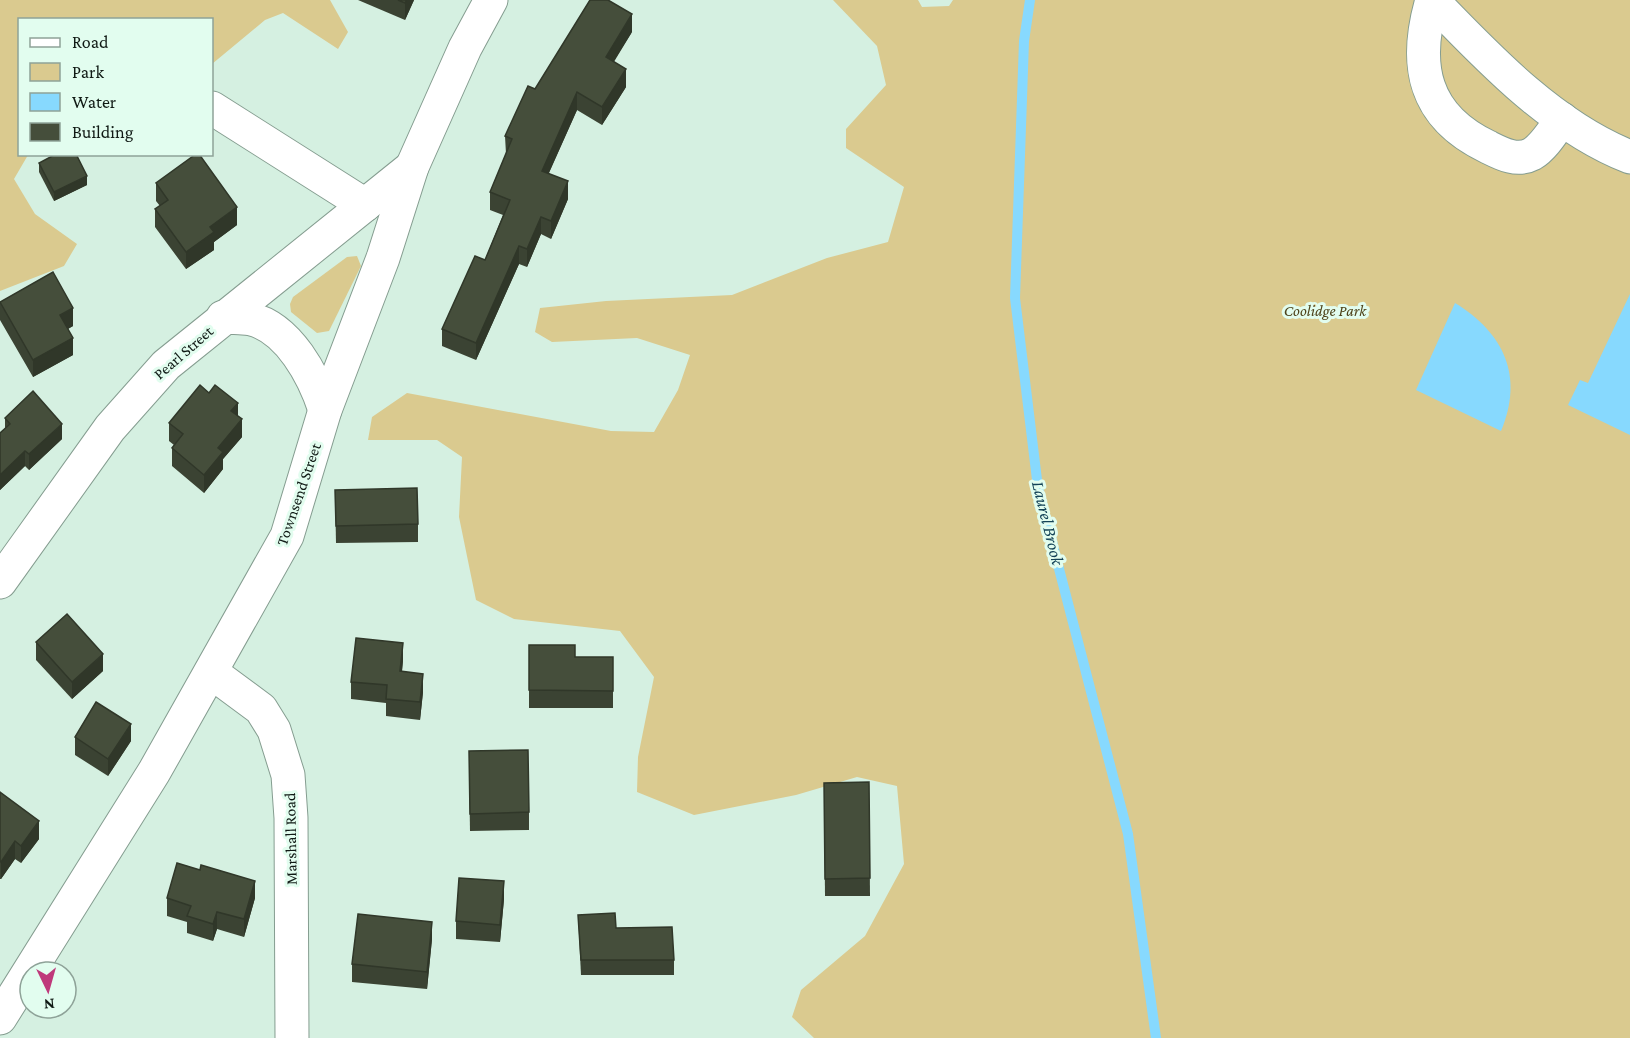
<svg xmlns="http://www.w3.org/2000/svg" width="1630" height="1038" viewBox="0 0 1630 1038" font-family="'Crimson Pro',serif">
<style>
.green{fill:#daca8f}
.water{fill:#87d9fe}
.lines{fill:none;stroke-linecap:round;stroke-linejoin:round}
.stream{stroke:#87d9fe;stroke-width:10}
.minor-casing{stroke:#859d90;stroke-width:35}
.minor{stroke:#fff;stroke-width:33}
.wall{fill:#3b4333}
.shaded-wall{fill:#303729}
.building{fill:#454e3b;stroke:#303729;stroke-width:1.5}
.labels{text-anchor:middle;stroke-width:6;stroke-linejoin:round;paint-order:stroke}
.park-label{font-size:16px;font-style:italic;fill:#4e431a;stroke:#e2fdef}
.street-label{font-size:16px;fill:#101a15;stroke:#e2fdef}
.water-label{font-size:18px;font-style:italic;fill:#144357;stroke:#e2fdef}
</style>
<rect width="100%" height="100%" fill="#d5f0e1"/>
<g class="green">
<path d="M0 0H330L348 32 338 49 283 13 265 20 212 64V20H20V154L28 155 14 179 35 214 77 244 64 266 0 291Z"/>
<path d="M833 0H918L922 7 949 6 953 0H1630V1038H814L792 1017 801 990 865 936 904 864 897 786 857 777 796 795 694 815 637 792 638 757 654 677 620 631 514 619 476 600 459 517 462 457 437 440H368L372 417 407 393 611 431 654 432 678 390 690 355 637 338 552 342 535 332 540 308 606 301 732 295 827 258 888 242 904 187 846 148V129L886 85 877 46Z"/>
<path d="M357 256 361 266 329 331 317 333 291 312 290 304 293 297 347 257Z"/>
</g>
<g class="water">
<path d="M1630 294V435L1568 405 1580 380 1588 383Z"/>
<path d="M1455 303C1504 333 1524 376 1501 431L1416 390Z"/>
</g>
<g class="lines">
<path class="stream" d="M1030 0 1024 41 1015 298 1038 488 1128 834 1156 1038"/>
<defs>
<g id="minor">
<path d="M1432 0C1413 65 1423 116 1488 147 1502 154 1517 162 1532 154 1544 147 1554 130 1562 119"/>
<path d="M1432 0C1488 58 1553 127 1630 157"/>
<path d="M212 108 365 205"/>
<path d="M223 317C232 318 242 317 251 319 289 328 314 376 325 410"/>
<path d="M0 582 110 428 166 365 412 167"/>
<path d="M211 672 261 709 274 730 288 775 291 818 292 1038"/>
<path d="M0 1018 154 772 287 536 325 410 383 258 412 167 465 48 491 0"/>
</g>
</defs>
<use href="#minor" class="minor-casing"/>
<use href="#minor" class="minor"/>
</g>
<g class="wall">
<path d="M358 0H414L405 20Z"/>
<path d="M632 32 613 62 626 87 602 125 577 110 549 173 568 199 551 239 541 234 527 267 519 264 476 360 442 346V329L485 260 503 215 490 210V192L506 154 505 136 535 89Z"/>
<path d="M39 163 87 185 54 201 39 172Z"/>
<path d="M156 183 237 225 214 242V250L186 269 155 227V209L160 206 156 201Z"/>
<path d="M0 302 73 326 68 329 73 355 33 377 0 320Z"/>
<path d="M238 416 242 437 223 459V469L204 493 172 466V448L174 445 169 441V423Z"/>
<path d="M5 418 62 439 29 470 25 466 0 490V433L5 429Z"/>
<path d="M335 490 418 524V542L336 543Z"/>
<path d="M36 642 103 671 72 699 36 660Z"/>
<path d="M529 645 575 657H613V708H529Z"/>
<path d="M403 660 402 672 423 692 420 720 386 716V703L351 699V682Z"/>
<path d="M75 737 131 741 108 776 75 755Z"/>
<path d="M469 769 529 812V830L470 831Z"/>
<path d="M869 782 870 896H825L824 783Z"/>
<path d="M0 792 39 839 21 863 15 859 1 879H0Z"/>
<path d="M167 898H255L244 937 217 929 213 941 187 933V922L167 916Z"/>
<path d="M504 899 500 942 456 939V921Z"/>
<path d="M578 915 616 928 674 960V975H581Z"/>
<path d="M432 939 427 989 352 982V964Z"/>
</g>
<g class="shaded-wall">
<path d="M406 0H414L405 20V3Z"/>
<path d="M632 14V32L606 75V57Z"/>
<path d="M626 69V87L602 125V107Z"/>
<path d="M577 92V110L542 188V171Z"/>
<path d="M87 176V185L54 201V192Z"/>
<path d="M568 181V199L551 239V221Z"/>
<path d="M237 207V225L214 242V250L186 269V252L210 227Z"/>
<path d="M541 217V234L527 267V249Z"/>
<path d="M519 246V264L476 360V343Z"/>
<path d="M73 308V326L60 333V315Z"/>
<path d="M73 338V355L33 377V360Z"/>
<path d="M238 403V420L231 411Z"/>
<path d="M242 419V437L223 459V469L204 493V475L218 448Z"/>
<path d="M62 424V439L29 470V454Z"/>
<path d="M25 451V466L0 490V475Z"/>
<path d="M403 643V660L400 689V671Z"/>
<path d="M103 654V671L72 699V682Z"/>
<path d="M423 674V692L420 720V702Z"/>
<path d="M131 724V741L108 776V759Z"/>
<path d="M39 821V839L21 863V846Z"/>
<path d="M15 841V859L1 879V862Z"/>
<path d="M255 881V898L244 937V919Z"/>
<path d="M504 881V899L500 942V925Z"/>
<path d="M217 912V929L213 941V924Z"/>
<path d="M432 922V939L427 989V972Z"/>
</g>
<g class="building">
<path d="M398 0H406L405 3Z"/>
<path d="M590 0H608L632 14 606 57 626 69 602 107 577 92 542 171 568 181 551 221 541 217 527 249 519 246 476 343 442 329 475 256 485 260 510 200 490 192 512 139 505 136 528 86 535 89Z"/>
<path d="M56 154H76L87 176 54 192 39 163Z"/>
<path d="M196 154H199L237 207 210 227 214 232 186 252 155 209 168 200 156 183Z"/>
<path d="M53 272 73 308 60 315 73 338 33 360 0 302Z"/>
<path d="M200 385 209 393 215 385 238 403 231 411 242 419 218 448 223 452 204 475 172 448 183 434 169 423Z"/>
<path d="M33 391 62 424 29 454 25 451 0 475V433L10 424 5 418Z"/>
<path d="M417 488 418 524 336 526 335 490Z"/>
<path d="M67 614 103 654 72 682 36 642Z"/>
<path d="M356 638 403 643 400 671 423 674 420 702 386 699 387 685 351 682Z"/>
<path d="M529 645H575V657H613V691L529 690Z"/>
<path d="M96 702 131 724 108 759 75 737Z"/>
<path d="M528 750 529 812 470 814 469 751Z"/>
<path d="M869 782 870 878 825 879 824 783Z"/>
<path d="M0 792 39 821 21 846 15 841 1 862 0 861Z"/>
<path d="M177 863 200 870 201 865 255 881 244 919 217 912 213 924 187 916 191 906 167 898Z"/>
<path d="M459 878 504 881 500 925 456 921Z"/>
<path d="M615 913 616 928 672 927 674 960H581L578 915Z"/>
<path d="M358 914 432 922 427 972 352 964Z"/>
</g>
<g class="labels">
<g class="park-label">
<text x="1325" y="316">Coolidge Park</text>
</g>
<g class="street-label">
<text transform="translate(183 352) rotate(-41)" y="6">Pearl Street</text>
<text transform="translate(298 494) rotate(-71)" y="6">Townsend Street</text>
<text transform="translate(290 839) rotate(-91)" y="6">Marshall Road</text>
</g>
<g class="water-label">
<text transform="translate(1048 523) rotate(76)" y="6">Laurel Brook</text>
</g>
</g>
<rect x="18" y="18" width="195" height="138" fill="#e2fdef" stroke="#8ea298" stroke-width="1.5"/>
<rect x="30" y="38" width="30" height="9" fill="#ffffff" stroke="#8ea298" stroke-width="1.5"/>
<text x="72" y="48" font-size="18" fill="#101a15">Road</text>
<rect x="30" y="63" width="30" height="18" fill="#daca8f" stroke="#8ea298" stroke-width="1.5"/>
<text x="72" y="78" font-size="18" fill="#101a15">Park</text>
<rect x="30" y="93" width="30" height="18" fill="#87d9fe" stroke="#8ea298" stroke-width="1.5"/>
<text x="72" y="108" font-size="18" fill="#101a15">Water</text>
<rect x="30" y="123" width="30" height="18" fill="#454e3b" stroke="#8ea298" stroke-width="1.5"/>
<text x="72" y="138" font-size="18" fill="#101a15">Building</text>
<g transform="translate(48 990) rotate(175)"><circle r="28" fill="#e2fdef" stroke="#8ea298" stroke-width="1.5"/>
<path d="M0-4.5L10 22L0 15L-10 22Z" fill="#bf397b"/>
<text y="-9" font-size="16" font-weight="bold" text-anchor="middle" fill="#101a15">N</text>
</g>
</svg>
